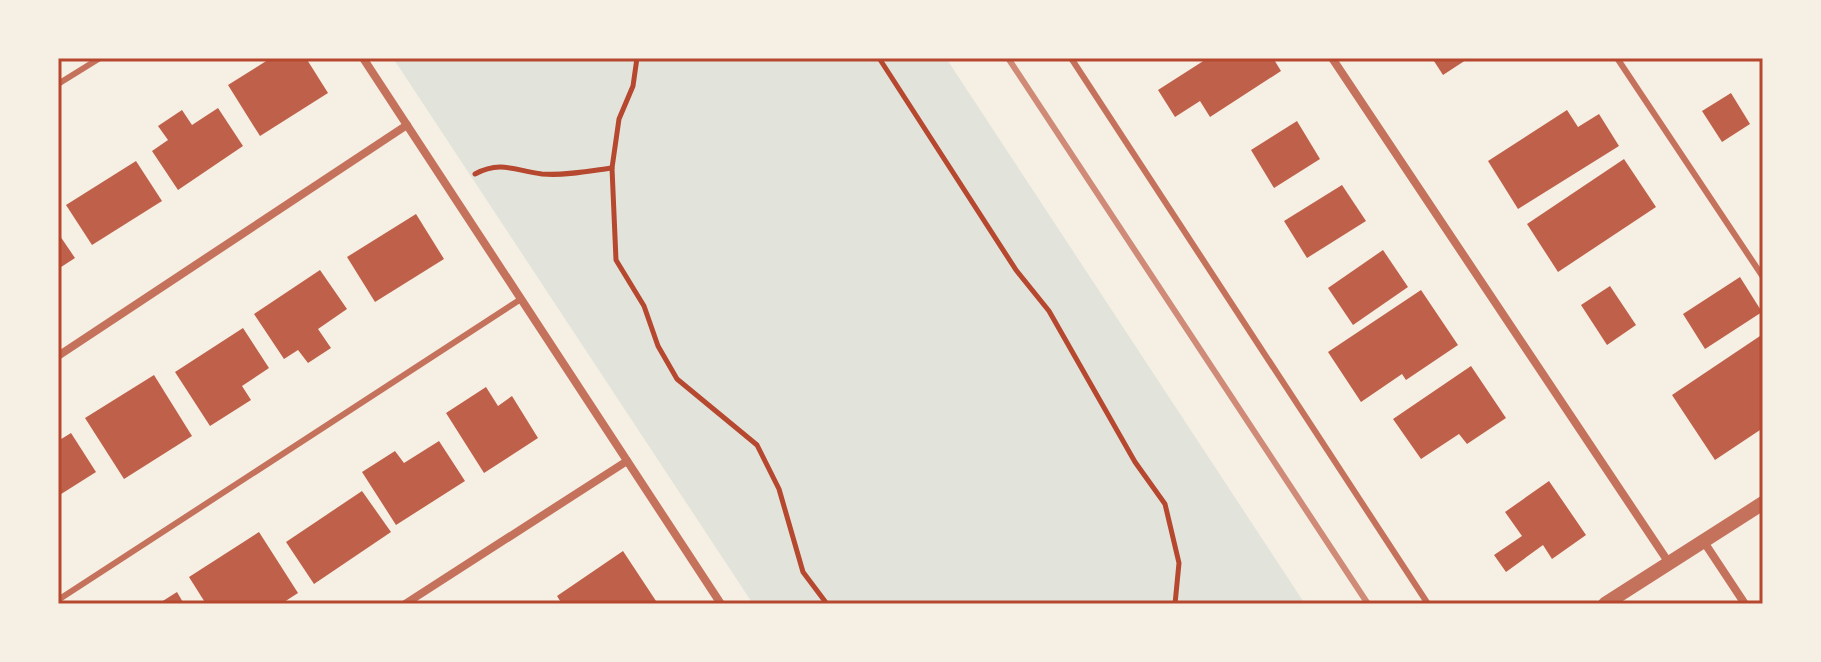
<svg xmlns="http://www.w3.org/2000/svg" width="1821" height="662" viewBox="0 0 1821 662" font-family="Helvetica,sans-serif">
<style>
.green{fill:#e2e4dc}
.building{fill:#bf614a}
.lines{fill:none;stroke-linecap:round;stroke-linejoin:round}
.path{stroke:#b5482f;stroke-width:5}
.service{stroke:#c5725c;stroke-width:6}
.minor{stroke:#c5725c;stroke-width:8}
.tertiary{stroke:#c5725c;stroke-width:14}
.rail{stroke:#cf8b77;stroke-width:6}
.neatline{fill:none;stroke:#b5482f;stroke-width:3}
</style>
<rect width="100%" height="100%" fill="#f6efe4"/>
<path class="green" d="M393 58H946L1305 604H753Z"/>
<g class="building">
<path d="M271 58H306L328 93 260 136 228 85Z"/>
<path d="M1208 58H1273L1281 71 1210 117 1200 101 1175 117 1158 90Z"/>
<path d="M1432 58H1469L1443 75Z"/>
<path d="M1731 93 1750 124 1722 142 1702 111Z"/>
<path d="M218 108 243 146 178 190 152 151 168 140 158 126 182 110 192 125Z"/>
<path d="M1567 110 1578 127 1599 114 1619 146 1518 209 1488 161Z"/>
<path d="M1297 121 1320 159 1274 188 1251 150Z"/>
<path d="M1624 159 1656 207 1558 272 1527 224Z"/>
<path d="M136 161 162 201 92 245 66 205Z"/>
<path d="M1342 185 1366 221 1307 258 1284 221Z"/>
<path d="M416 214 444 259 375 302 347 257Z"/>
<path d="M58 233 75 258 58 269Z"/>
<path d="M1383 250 1408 287 1353 325 1328 288Z"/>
<path d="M320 270 347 309 318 329 331 348 308 363 298 350 284 359 254 314Z"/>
<path d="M1740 277 1762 312 1705 349 1683 314Z"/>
<path d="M1610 286 1636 325 1607 345 1581 305Z"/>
<path d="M1421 290 1458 345 1406 380 1402 374 1361 402 1328 352Z"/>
<path d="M243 328 269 368 242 386 251 400 210 426 175 372Z"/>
<path d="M1763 334V428L1715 460 1672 395Z"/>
<path d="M1471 366 1506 418 1467 444 1459 434 1421 459 1393 419Z"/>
<path d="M154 375 192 436 124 479 85 418Z"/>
<path d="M486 387 498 406 512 396 538 438 484 473 446 413Z"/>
<path d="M71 433 96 472 58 496V441Z"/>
<path d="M439 441 465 481 396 525 362 472 395 451 404 463Z"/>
<path d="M1549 481 1586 535 1552 559 1543 545 1506 572 1494 555 1522 536 1505 512Z"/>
<path d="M362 491 391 532 314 584 286 542Z"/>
<path d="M259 532 298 593 281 604H206L189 577Z"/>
<path d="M623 551 658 604H562L557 596Z"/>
<path d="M177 592 184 604H158Z"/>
</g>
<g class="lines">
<g class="path">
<path d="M637 58 633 86 619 119 612 168 616 260 644 306 658 346 677 379 757 445 779 489 803 572 827 604"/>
<path d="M879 58 1016 270 1049 311 1135 462 1165 504 1179 563 1175 604"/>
<path d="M475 174C501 160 516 171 542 174 565 176 590 171 612 168"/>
</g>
<g class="service">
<path d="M1071 58 1428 604"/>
<path d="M1617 58 1763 277"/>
<path d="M58 84 100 58"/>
<path d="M58 600 521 299"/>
</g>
<g class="minor">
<path d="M363 58 721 604"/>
<path d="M1332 58 1669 563"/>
<path d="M58 356 407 125"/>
<path d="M1704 542 1745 604"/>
<path d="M405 604 627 461"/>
</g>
<path class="tertiary" d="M1605 604 1763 503"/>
<path class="rail" d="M1008 58 1368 604"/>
</g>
<rect width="1821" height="662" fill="none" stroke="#f6efe4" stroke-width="120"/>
<rect x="60" y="60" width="1701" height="542" class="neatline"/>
</svg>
